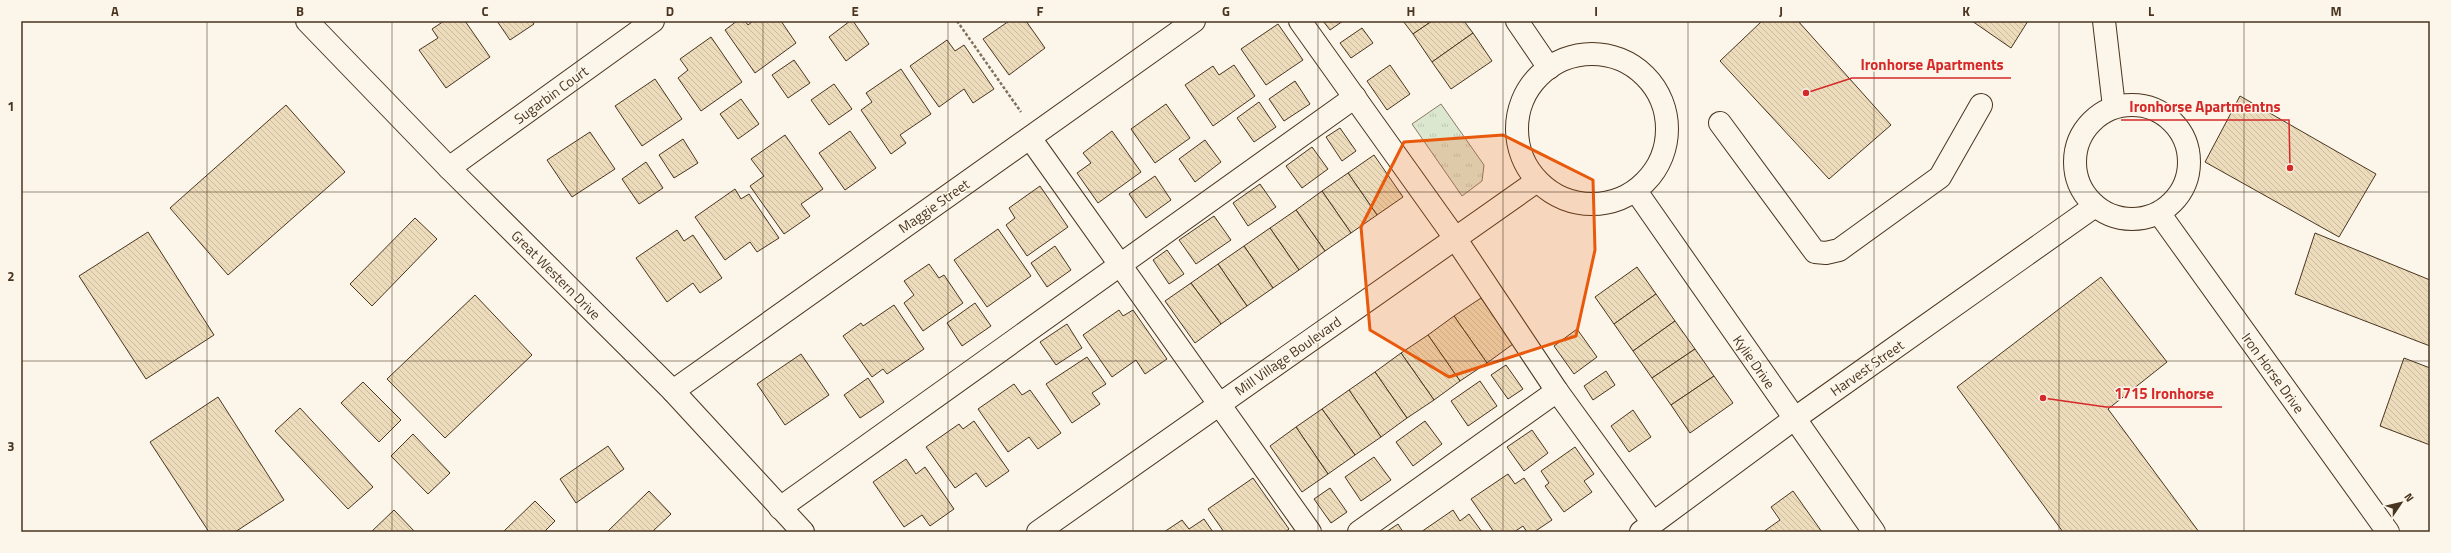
<svg xmlns="http://www.w3.org/2000/svg" width="2451" height="553" viewBox="0 0 2451 553" font-family="'Titillium Web',sans-serif">
<style>
.park{fill:url(#park-tufts);stroke:#887966}
.building{fill:url(#building-back-hatch);stroke:#4a3520}
.lines{fill:none;stroke-linecap:round;stroke-linejoin:round}
.minor-casing{stroke:#4a3520;stroke-width:24}
.path{stroke:#7f6f5c;stroke-width:2.5;stroke-dasharray:3 2;stroke-linecap:butt}
.minor{stroke:#fbf6e9;stroke-width:22}
.marked{fill:#e8590c;fill-opacity:0.2;stroke:#e8590c;stroke-width:3;stroke-linejoin:round}
.grid{fill:none;stroke:#4a3520;stroke-width:1;stroke-opacity:0.55}
.labels{text-anchor:middle;stroke-width:3;stroke-linejoin:round;paint-order:stroke}
.street-label{font-size:14px;fill:#4a3520;stroke:#fbf6e9}
.leader{fill:none;stroke:#d62828;stroke-width:1.5}
.callout-dot{fill:#d62828;stroke:#fbf6e9;stroke-width:1.5}
.callout-label{font-size:15px;text-anchor:middle;font-weight:bold;fill:#d62828;stroke:#fbf6e9;stroke-width:3;stroke-linejoin:round;paint-order:stroke}
.neatline{fill:none;stroke:#4a3520;stroke-width:1.5}
.grid-label{font-size:13px;text-anchor:middle;font-weight:bold;fill:#4a3520}
</style>
<defs>
<pattern id="park-tufts" width="24" height="20" patternUnits="userSpaceOnUse"><rect width="24" height="20" fill="#dce7d0"/><path d="M3 7l-1-3M5 7V3M7 7l1-3M15 17l-1-3M17 17v-4M19 17l1-3" fill="none" stroke="#bec7b2"/></pattern>
<pattern id="building-back-hatch" width="6" height="6" patternUnits="userSpaceOnUse"><rect width="6" height="6" fill="#ecdcbc"/><path d="M-1 5l2 2M0 0l6 6M5-1l2 2" fill="none" stroke="#ccbda1"/></pattern>
</defs>
<rect width="100%" height="100%" fill="#fbf6e9"/>
<path class="park" d="M1441 104 1484 165 1482 181 1462 196 1412 124Z"/>
<g class="building">
<path d="M444 21H465L490 57 446 88 419 50 438 38 432 29Z"/>
<path d="M497 21H532L534 24 510 40Z"/>
<path d="M737 21H745L748 25 753 21H781L796 43 755 73 725 30Z"/>
<path d="M850 21H853L869 44 846 61 829 37Z"/>
<path d="M1009 21H1026L1045 48 1009 75 983 39Z"/>
<path d="M1323 21H1343L1330 30Z"/>
<path d="M1403 21H1432L1413 34Z"/>
<path d="M1432 21H1464L1473 33 1432 62 1413 34Z"/>
<path d="M1762 21H1798L1891 125 1829 179 1720 61Z"/>
<path d="M1972 21H2028L2011 48Z"/>
<path d="M1278 24 1303 60 1266 85 1241 49Z"/>
<path d="M1362 28 1373 43 1351 58 1340 43Z"/>
<path d="M1473 33 1492 61 1451 89 1432 62Z"/>
<path d="M711 37 742 82 701 111 678 78 688 70 680 59Z"/>
<path d="M947 40 955 51 964 45 994 89 973 103 964 89 939 107 910 66Z"/>
<path d="M794 60 810 83 788 98 772 75Z"/>
<path d="M1234 65 1255 96 1213 126 1185 85 1213 66 1219 75Z"/>
<path d="M1390 65 1410 94 1387 110 1367 81Z"/>
<path d="M901 69 931 114 900 135 906 143 891 154 861 110 872 102 866 93Z"/>
<path d="M655 79 682 119 642 146 615 106Z"/>
<path d="M1295 81 1310 104 1284 121 1269 99Z"/>
<path d="M834 84 852 109 829 125 811 100Z"/>
<path d="M2240 96 2376 174 2339 237 2205 162Z"/>
<path d="M741 99 759 124 738 139 720 114Z"/>
<path d="M1259 102 1276 127 1254 142 1237 118Z"/>
<path d="M1166 104 1190 138 1155 163 1131 129Z"/>
<path d="M286 105 345 172 228 275 170 208Z"/>
<path d="M1340 128 1356 151 1342 161 1326 137Z"/>
<path d="M850 131 876 168 845 190 819 153Z"/>
<path d="M1112 131 1141 172 1098 203 1077 173 1091 163 1083 153Z"/>
<path d="M590 132 615 169 572 197 547 160Z"/>
<path d="M785 135 823 189 801 204 810 216 784 234 750 186 764 176 751 159Z"/>
<path d="M683 139 698 163 674 178 659 155Z"/>
<path d="M1205 140 1221 162 1195 182 1179 159Z"/>
<path d="M1312 147 1328 169 1302 188 1286 166Z"/>
<path d="M1374 155 1403 197 1377 215 1348 173Z"/>
<path d="M646 162 663 188 639 204 622 179Z"/>
<path d="M1348 173 1377 215 1351 233 1322 191Z"/>
<path d="M1155 176 1171 200 1146 218 1129 194Z"/>
<path d="M1260 184 1276 207 1248 226 1233 203Z"/>
<path d="M1040 186 1068 227 1027 256 1006 225 1015 218 1009 208Z"/>
<path d="M735 189 741 199 749 194 779 238 757 252 750 242 725 260 695 217Z"/>
<path d="M1322 191 1351 233 1325 251 1296 210Z"/>
<path d="M1296 210 1325 251 1299 270 1270 228Z"/>
<path d="M1214 216 1231 240 1196 264 1179 240Z"/>
<path d="M415 218 437 239 372 306 350 284Z"/>
<path d="M1270 228 1299 270 1273 288 1244 246Z"/>
<path d="M998 229 1031 276 987 307 954 260Z"/>
<path d="M677 230 684 241 693 235 722 278 700 293 693 283 667 302 636 258Z"/>
<path d="M148 232 214 335 146 379 79 276Z"/>
<path d="M2315 233 2430 280V346L2295 294Z"/>
<path d="M1055 246 1071 270 1047 287 1031 263Z"/>
<path d="M1244 246 1273 288 1247 306 1218 264Z"/>
<path d="M1167 250 1184 274 1169 284 1153 260Z"/>
<path d="M929 264 939 278 944 275 963 303 923 331 904 303 914 295 904 281Z"/>
<path d="M1218 264 1247 306 1221 324 1191 283Z"/>
<path d="M1637 267 1656 294 1614 324 1595 297Z"/>
<path d="M2101 277 2167 362 2108 409 2199 532H2063L1957 387Z"/>
<path d="M1191 283 1221 324 1195 343 1165 301Z"/>
<path d="M1656 294 1675 321 1633 351 1614 324Z"/>
<path d="M475 295 532 355 445 438 387 379Z"/>
<path d="M1481 298 1513 344 1487 363 1454 316Z"/>
<path d="M975 303 991 326 962 346 947 323Z"/>
<path d="M894 305 924 349 887 374 883 369 872 377 843 336 861 323 863 326Z"/>
<path d="M1119 310 1123 316 1133 310 1167 359 1145 374 1136 360 1112 377 1083 335Z"/>
<path d="M1454 316 1487 363 1460 381 1428 335Z"/>
<path d="M1675 321 1695 349 1652 378 1633 351Z"/>
<path d="M1067 324 1082 348 1056 365 1040 342Z"/>
<path d="M1577 329 1597 357 1574 374 1554 346Z"/>
<path d="M1428 335 1460 381 1434 400 1401 353Z"/>
<path d="M1695 349 1714 376 1671 405 1652 378Z"/>
<path d="M1401 353 1434 400 1407 418 1375 372Z"/>
<path d="M801 354 829 395 785 425 757 384Z"/>
<path d="M1087 357 1106 384 1092 393 1100 404 1072 423 1046 384Z"/>
<path d="M2404 358 2430 368V445L2380 426Z"/>
<path d="M1506 365 1523 389 1508 399 1491 375Z"/>
<path d="M1606 371 1615 385 1593 400 1584 386Z"/>
<path d="M1375 372 1407 418 1381 437 1349 390Z"/>
<path d="M1714 376 1733 403 1690 433 1671 405Z"/>
<path d="M868 378 884 402 860 418 844 395Z"/>
<path d="M1480 381 1497 406 1468 426 1451 401Z"/>
<path d="M363 382 401 420 379 442 341 403Z"/>
<path d="M1014 384 1022 395 1030 390 1061 433 1038 449 1029 437 1008 452 978 409Z"/>
<path d="M1349 390 1381 437 1355 455 1322 409Z"/>
<path d="M218 397 284 500 235 532H209L150 442Z"/>
<path d="M300 408 373 487 348 509 275 431Z"/>
<path d="M1322 409 1355 455 1328 474 1296 427Z"/>
<path d="M1633 410 1651 437 1629 452 1611 426Z"/>
<path d="M974 421 1009 471 986 487 976 473 955 488 926 447 959 424 963 429Z"/>
<path d="M1425 421 1442 444 1413 466 1396 442Z"/>
<path d="M1296 427 1328 474 1302 492 1270 446Z"/>
<path d="M1532 430 1548 453 1524 471 1507 447Z"/>
<path d="M413 434 450 473 428 494 391 456Z"/>
<path d="M608 446 624 469 576 503 560 479Z"/>
<path d="M1575 447 1594 474 1584 481 1592 492 1564 512 1545 486 1549 483 1541 471Z"/>
<path d="M1374 457 1391 480 1361 501 1345 477Z"/>
<path d="M906 459 916 474 925 467 954 509 930 526 922 515 904 527 873 482Z"/>
<path d="M1508 474 1515 484 1524 478 1552 520 1534 532H1527L1523 526 1514 532H1494L1471 499Z"/>
<path d="M1253 478 1289 529 1285 532H1224L1208 509Z"/>
<path d="M1330 488 1347 512 1331 523 1314 499Z"/>
<path d="M649 491 671 514 652 532H607Z"/>
<path d="M1793 491 1822 532H1763L1780 520 1771 507Z"/>
<path d="M535 501 555 521 544 532H503Z"/>
<path d="M394 510 415 532H371Z"/>
<path d="M1453 510 1460 521 1469 514 1482 532H1421Z"/>
<path d="M1204 519 1213 532H1164L1182 520 1189 529Z"/>
<path d="M1398 524 1403 532H1386Z"/>
</g>
<g class="lines">
<defs>
<g id="minor">
<path d="M307 21 449 168 673 391 803 532"/>
<path d="M1300 21 1455 238 1557 391 1653 523"/>
<path d="M1517 21 1549 68"/>
<path d="M2104 21 2114 107"/>
<circle cx="1592" cy="129" r="75"/>
<circle cx="2132" cy="162" r="57"/>
<path d="M1720 123 1815 252 1826 253 1839 250 1940 177 1981 105"/>
<path d="M1030 138 1310 532"/>
<path d="M449 168 653 21"/>
<path d="M1636 191 1874 532"/>
<path d="M2159 213 2388 532"/>
<path d="M673 391 1194 21"/>
<path d="M780 508 1355 97"/>
<path d="M1038 532 1537 181"/>
<path d="M1359 532 1557 391"/>
<path d="M1641 532 1794 419 2095 206"/>
</g>
</defs>
<use href="#minor" class="minor-casing"/>
<path class="path" d="M957 21 1021 112"/>
<use href="#minor" class="minor"/>
</g>
<path class="marked" d="M1503 135 1593 180 1595 250 1576 336 1449 377 1370 330 1361 227 1404 142Z"/>
<path class="grid" d="M207 21V532M392 21V532M577 21V532M763 21V532M948 21V532M1133 21V532M1318 21V532M1503 21V532M1688 21V532M1874 21V532M2059 21V532M2244 21V532M21 192H2430M21 361H2430"/>
<g class="labels">
<g class="street-label">
<text transform="translate(551 95) rotate(-36)" y="5">Sugarbin Court</text>
<text transform="translate(934 206) rotate(-35)" y="5">Maggie Street</text>
<text transform="translate(556 275) rotate(45)" y="5">Great Western Drive</text>
<text transform="translate(1288 356) rotate(-35)" y="5">Mill Village Boulevard</text>
<text transform="translate(1754 362) rotate(55)" y="5">Kylie Drive</text>
<text transform="translate(1867 368) rotate(-35)" y="5">Harvest Street</text>
<text transform="translate(2273 373) rotate(54)" y="5">Iron Horse Drive</text>
</g>
</g>
<path class="leader" d="M1806 93L1852 78H2011M2290 168L2289 120H2121M2043 398L2106 407H2222"/>
<g class="callout-dot">
<circle cx="1806" cy="93" r="4"/>
<circle cx="2290" cy="168" r="4"/>
<circle cx="2043" cy="398" r="4"/>
</g>
<g class="callout-label">
<text x="1932" y="70">Ironhorse Apartments</text>
<text x="2205" y="112">Ironhorse Apartmentns</text>
<text x="2164" y="399">1715 Ironhorse</text>
</g>
<rect width="2451" height="553" fill="none" stroke="#fbf6e9" stroke-width="44"/>
<g transform="translate(2401 503) rotate(55)" stroke="#fbf6e9" stroke-width="3" paint-order="stroke">
<path d="M0-3L7 15L0 10L-7 15Z" fill="#4a3520"/>
<text y="-6" font-size="11" font-weight="bold" text-anchor="middle" fill="#4a3520">N</text>
</g>
<rect x="22" y="22" width="2407" height="509" class="neatline"/>
<g class="grid-label">
<text x="115" y="16">A</text>
<text x="300" y="16">B</text>
<text x="485" y="16">C</text>
<text x="670" y="16">D</text>
<text x="855" y="16">E</text>
<text x="1040" y="16">F</text>
<text x="1226" y="16">G</text>
<text x="1411" y="16">H</text>
<text x="1596" y="16">I</text>
<text x="1781" y="16">J</text>
<text x="1966" y="16">K</text>
<text x="2151" y="16">L</text>
<text x="2336" y="16">M</text>
<text x="11" y="111">1</text>
<text x="11" y="281">2</text>
<text x="11" y="451">3</text>
</g>
</svg>
